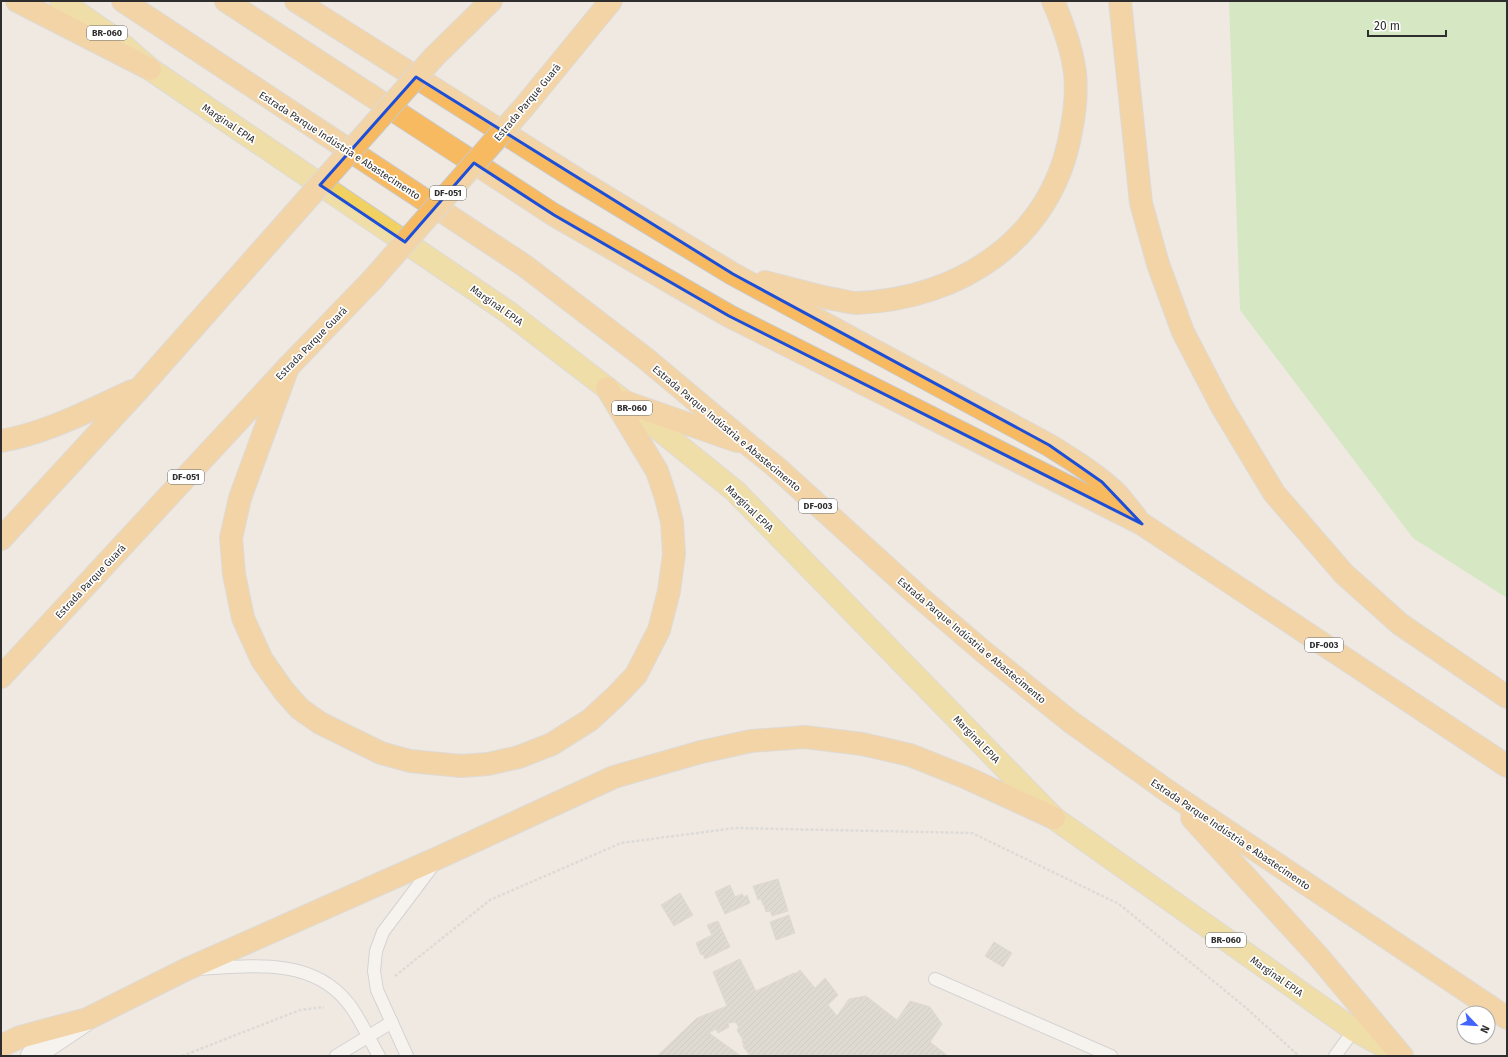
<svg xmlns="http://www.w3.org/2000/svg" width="1508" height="1057" viewBox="0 0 1508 1057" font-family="'Fira Sans',sans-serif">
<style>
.grass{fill:#b6e59e}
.building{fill:url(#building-hatch);stroke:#cbc5ba}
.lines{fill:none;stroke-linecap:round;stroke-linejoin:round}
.service-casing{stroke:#b4b7c1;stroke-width:14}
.tertiary-casing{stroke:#b4b7c1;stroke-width:24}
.primary-casing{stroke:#c9c9c9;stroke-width:24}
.trunk-casing{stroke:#c9c9c9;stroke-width:24}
.path{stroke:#c9c9c9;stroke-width:2.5;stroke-dasharray:3 2;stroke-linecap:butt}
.service{stroke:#fff;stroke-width:12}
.tertiary{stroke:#fff;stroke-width:22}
.primary{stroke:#f2d163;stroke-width:22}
.trunk{stroke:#f8ba60;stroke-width:22}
.trunk-bridge-casing{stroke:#c9c9c9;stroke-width:24;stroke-linecap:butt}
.trunk-bridge{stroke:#f8ba60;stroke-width:22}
.marked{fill:none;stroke:#1d4ed8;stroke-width:3;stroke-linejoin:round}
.labels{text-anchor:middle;stroke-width:3.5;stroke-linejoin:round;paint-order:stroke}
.shield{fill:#fff;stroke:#6d6d6d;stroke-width:1}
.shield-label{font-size:9px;font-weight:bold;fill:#2e2e2e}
.street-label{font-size:10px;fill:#2e2e2e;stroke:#fff}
</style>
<defs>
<pattern id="building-hatch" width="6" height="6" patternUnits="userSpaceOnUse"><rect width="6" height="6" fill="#cbc7bf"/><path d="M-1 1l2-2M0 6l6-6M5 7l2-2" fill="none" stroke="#afaba4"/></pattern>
</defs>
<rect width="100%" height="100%" fill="#efe9e1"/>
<path class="grass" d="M1229 1H1507V598L1413 538 1240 310Z"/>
<g class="building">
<path d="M778 879 788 911 772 916 770 911 766 912 764 905H763L761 899 758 900 753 886Z"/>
<path d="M730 885 735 897 742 894 744 897 747 895 750 903 725 914 715 892Z"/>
<path d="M680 893 693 915 674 926 661 905Z"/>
<path d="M789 915 795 933 776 940 770 922Z"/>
<path d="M718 921 730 947 705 959 703 954 701 955 696 943 712 935 707 925Z"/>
<path d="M994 942 1012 953 1003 967 985 956Z"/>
<path d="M740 959 756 991 794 973 795 974 800 970 815 988 825 978 838 995 828 1005 837 1016 849 999 866 996 897 1020 910 1001 930 1007 942 1024 930 1042 948 1056H750L743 1046 744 1045 742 1042 743 1040 737 1030 739 1027 735 1022 728 1023 729 1027 718 1033 716 1029 709 1033 741 1056H657L697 1018 727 1006 713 972Z"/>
</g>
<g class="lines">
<defs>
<g id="service">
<path d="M200 969C251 966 312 957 348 1003 360 1018 369 1039 379 1056"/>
<path d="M935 979 1111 1056"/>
<path d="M336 1056 392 1022"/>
<path d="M407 1056 377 990 374 971 376 951 383 932 435 863"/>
<path d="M1335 1056 1354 1030"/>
</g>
<path id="tertiary" d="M32 1056 84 1021"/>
<path id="primary" d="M61 1 117 40 150 69 508 312 625 402 735 491 1054 818 1354 1030 1402 1056"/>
<g id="trunk">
<path d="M17 1 150 69"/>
<path d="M123 1 525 266 645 358 750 446 775 466 916 594 985 653 1071 722 1169 792 1507 1018"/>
<path d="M226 1 554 215 729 316 1142 524 1507 766"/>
<path d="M296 1 580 181 733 274 1049 445C1073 460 1098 475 1118 495 1124 502 1130 510 1136 517"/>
<path d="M1120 1 1141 203 1158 264 1183 332 1221 405 1274 493 1344 574 1400 624 1507 697"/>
<path d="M434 57 491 1"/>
<path d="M524 107 611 1"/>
<path d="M765 282C788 288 810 294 833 299 841 300 849 303 857 303 961 299 1053 238 1071 131 1075 112 1077 93 1075 73 1072 49 1063 24 1053 1"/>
<path d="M288 367 240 498 231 538 234 574 243 618 262 660 284 691 300 709 320 723 381 753 410 761 461 766 488 764 519 757 552 744 590 720 616 696 636 675 659 630 669 591 674 554 672 522 666 498 657 471 607 388"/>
<path d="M625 402 737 441"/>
<path d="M1 441C47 433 90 410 132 391"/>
<path d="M1 539 140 388 302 205"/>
<path d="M1 677 288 367 373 279"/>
<path d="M1192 818 1318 956 1402 1056"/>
<path d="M1 1046 20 1037 87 1019 185 970 440 857 614 777 701 752 751 741 805 737 862 744 910 755 965 777 1054 818"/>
</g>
</defs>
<use href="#service" class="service-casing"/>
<use href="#tertiary" class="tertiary-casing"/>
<use href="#primary" class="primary-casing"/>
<use href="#trunk" class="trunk-casing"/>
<g class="path">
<path d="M395 976 490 900 621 843 735 828 972 833 1119 904 1245 1007 1299 1056"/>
<path d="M182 1056 300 1010 324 1007"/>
</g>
<use href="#service" class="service"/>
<use href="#tertiary" class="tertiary"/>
<use href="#primary" class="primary"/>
<use href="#trunk" class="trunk"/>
<defs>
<g id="trunk-bridge">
<path d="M302 205 434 57"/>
<path d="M373 279 524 107"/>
</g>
</defs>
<use href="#trunk-bridge" class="trunk-bridge-casing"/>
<use href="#trunk-bridge" class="trunk-bridge"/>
</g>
<path d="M0 0H1508V1057H0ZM416 77 733 274 1049 445 1102 482 1142 524 729 316 554 215 474 163 405 242 320 185Z" fill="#efe9e1" fill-opacity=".55" fill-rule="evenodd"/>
<path class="marked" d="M416 77 733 274 1049 445 1102 482 1142 524 729 316 554 215 474 163 405 242 320 185Z"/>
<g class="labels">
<g class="shield">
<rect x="87" y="26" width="40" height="14" rx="3"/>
<rect x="430" y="186" width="36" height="14" rx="3"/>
<rect x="612" y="401" width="40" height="14" rx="3"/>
<rect x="168" y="470" width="36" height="14" rx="3"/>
<rect x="799" y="499" width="38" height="14" rx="3"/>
<rect x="1305" y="638" width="38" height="14" rx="3"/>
<rect x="1206" y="933" width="40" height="14" rx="3"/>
</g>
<g class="shield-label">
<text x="107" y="36">BR-060</text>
<text x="448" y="196">DF-051</text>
<text x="632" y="411">BR-060</text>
<text x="186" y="480">DF-051</text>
<text x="818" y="509">DF-003</text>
<text x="1324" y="648">DF-003</text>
<text x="1226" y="943">BR-060</text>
</g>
<g class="street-label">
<text transform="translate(527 102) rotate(-50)" y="4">Estrada Parque Guará</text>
<text transform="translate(229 123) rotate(34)" y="4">Marginal EPIA</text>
<text transform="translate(340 145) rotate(33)" y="4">Estrada Parque Indústria e Abastecimento</text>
<text transform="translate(497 305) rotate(35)" y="4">Marginal EPIA</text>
<text transform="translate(311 343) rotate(-46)" y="4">Estrada Parque Guará</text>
<text transform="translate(727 428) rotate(40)" y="4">Estrada Parque Indústria e Abastecimento</text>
<text transform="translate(750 508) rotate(44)" y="4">Marginal EPIA</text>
<text transform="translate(90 581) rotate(-47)" y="4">Estrada Parque Guará</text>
<text transform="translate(972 640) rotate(40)" y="4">Estrada Parque Indústria e Abastecimento</text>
<text transform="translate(977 739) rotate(46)" y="4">Marginal EPIA</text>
<text transform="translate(1231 834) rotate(34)" y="4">Estrada Parque Indústria e Abastecimento</text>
<text transform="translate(1277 976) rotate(35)" y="4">Marginal EPIA</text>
</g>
</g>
<rect width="1508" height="1057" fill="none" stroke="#2e2e2e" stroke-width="4"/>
<g transform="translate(1476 1025) rotate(115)"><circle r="19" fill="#ffffff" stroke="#ababab"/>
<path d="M0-3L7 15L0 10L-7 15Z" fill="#4264fb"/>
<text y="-6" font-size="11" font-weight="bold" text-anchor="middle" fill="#2e2e2e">N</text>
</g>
<path d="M1368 30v6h78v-6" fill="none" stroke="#2e2e2e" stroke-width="2"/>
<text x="1374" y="30" font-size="12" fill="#2e2e2e" stroke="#ffffff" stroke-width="3" paint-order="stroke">20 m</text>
</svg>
